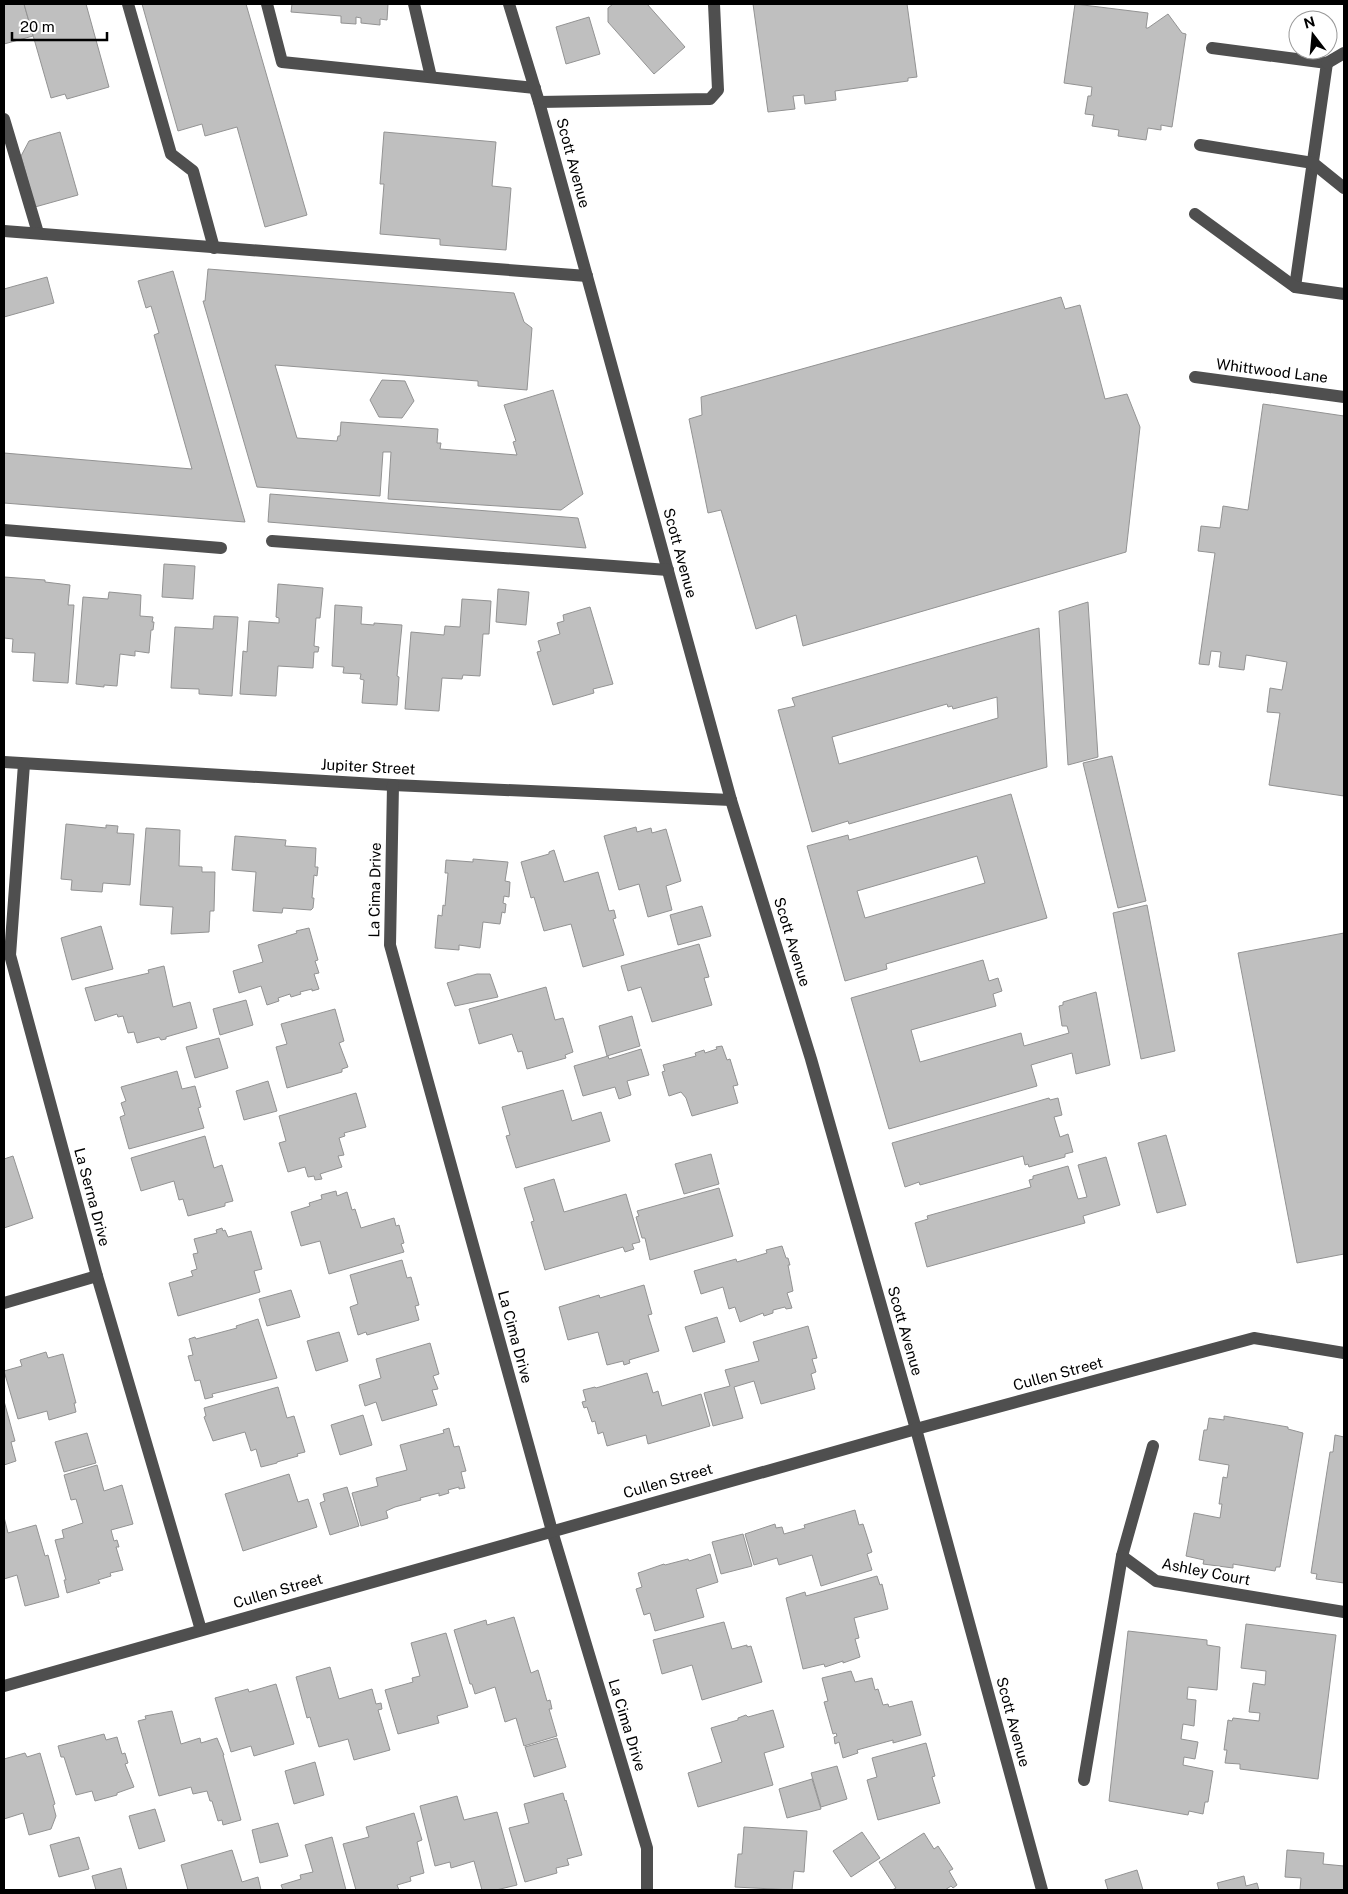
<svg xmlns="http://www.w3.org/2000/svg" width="1348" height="1894" viewBox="0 0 1348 1894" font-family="'Public Sans',sans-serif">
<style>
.building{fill:#bfbfbf;stroke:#939393;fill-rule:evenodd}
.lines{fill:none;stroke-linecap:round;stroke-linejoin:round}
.minor{stroke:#4f4f4f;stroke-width:12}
.labels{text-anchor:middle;stroke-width:4;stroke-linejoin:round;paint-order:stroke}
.street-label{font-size:15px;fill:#000;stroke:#fff}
</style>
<rect width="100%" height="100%" fill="#fff"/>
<g class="building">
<path d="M4 4H24L33 36 4 44Z"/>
<path d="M24 4H86L109 87 67 99 65 94 51 98Z"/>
<path d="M142 4H246L307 215 265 227 237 127 205 136 202 124 178 131Z"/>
<path d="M292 4H388L387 20 380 19V25L361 23V18L356 17V24L341 23V16L291 12Z"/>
<path d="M613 4H647L685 47 654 74 608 22V8Z"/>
<path d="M753 4H907L917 77 908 78V81L835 91 836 100 805 104 804 95 793 96 795 109 768 112Z"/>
<path d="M1075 4 1148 13 1146 28H1148L1168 14 1182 33 1186 34 1172 127 1161 125V130L1148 128 1146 140 1118 136 1119 130 1092 126 1094 115 1085 114 1088 96H1091L1092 87 1064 83Z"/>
<path d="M589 17 600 54 566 64 556 27Z"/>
<path d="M60 132 78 195 35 207 21 156 29 141Z"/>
<path d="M384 132 496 142 492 186 511 188 506 250 440 245V239L380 234 384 184H380Z"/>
<path d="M208 269 514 293 524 322 532 328 527 390 478 386V381L275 365 297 438 337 441 338 436H340L341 422 438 429 437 443H441L440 449 517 455 513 442 516 441 504 405 553 390 583 494 561 510 388 499 391 452H383L380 496 257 487 203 301H205Z"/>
<path d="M173 271 245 522 4 503V453L192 469 154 335 159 333 151 306 146 308 138 281Z"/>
<path d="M47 277 54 303 4 317V289Z"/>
<path d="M1061 297 1065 309 1080 305 1105 399 1127 394 1140 427 1126 552 803 646 796 615 756 629 721 510 708 513 689 419 702 415 701 397Z"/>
<path d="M382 380 405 381 414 401 402 418 379 417 370 400Z"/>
<path d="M1263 404 1344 416V796L1269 785 1280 713 1267 712 1270 688 1282 690 1287 662 1246 655 1244 670 1219 667 1221 652 1211 651 1209 665 1199 664 1215 553 1198 551 1201 526 1220 528 1223 506 1248 510Z"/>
<path d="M270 494 578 518 586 548 268 522Z"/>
<path d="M164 564 195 566 193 599 162 597Z"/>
<path d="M4 577 45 580V582L70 585 68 605H74L68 683 33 681 35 653 12 652 13 639 4 638Z"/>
<path d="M278 584 323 588 320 618H316L314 646 319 647 318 652H314L313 668 278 666 276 696 240 694 243 651 247 652 249 621 279 623V618L276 617Z"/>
<path d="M498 589 529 592 526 625 496 622Z"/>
<path d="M109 592 141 595 140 616 153 617 152 622H154L153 630H151L149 653 135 651V656L120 654 117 686 104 685V687L76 684 83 597 108 599Z"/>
<path d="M462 599 491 601 489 634H483L480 676 463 675 462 679 442 678 439 711 405 709 411 632 444 635 445 626 460 627Z"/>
<path d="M1088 602 1098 757 1068 765 1059 611Z"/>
<path d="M335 605 362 607 361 624 374 625V623L402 625 397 676 399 677 397 705 362 703 364 680 360 679 361 674 343 673 344 667 332 666Z"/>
<path d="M590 607 613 684 593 689 594 693 553 705 537 652 541 651 538 641 560 634 557 623 564 621 563 615Z"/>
<path d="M214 616 238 617 232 696 199 694V689L171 688 175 627 213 629Z"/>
<path d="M1039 628 1047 767 849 824 848 821 812 832 778 710 795 706 792 698ZM997 697 998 718 839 764 832 737 947 704 948 707 952 706 953 709Z"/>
<path d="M1112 756 1146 901 1118 908 1083 763Z"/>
<path d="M1011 794 1047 918 886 964 887 969 845 981 807 846 848 835 849 840ZM977 856 985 883 865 918 857 891Z"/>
<path d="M66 824 106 828V825L118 826 117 833 134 834 130 885 103 883 102 892 71 890 72 880 61 879Z"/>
<path d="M636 827 637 832 651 828 652 833 666 829 681 881 666 886 672 910 648 917 639 884 619 890 604 836Z"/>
<path d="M146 828 180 830 179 866 202 867V872H215L214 911H210L209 932 171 934 173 907 140 905Z"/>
<path d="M235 836 286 840 285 846 316 848 315 867H318L317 876 314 875 312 898H314L313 908 311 910 283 908 282 913 253 911 256 872 232 870Z"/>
<path d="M554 850 564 882 598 872 609 911 614 910 616 918 613 919 624 955 583 967 571 924 544 931 534 897 531 898 521 862 549 854V852Z"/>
<path d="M473 859 508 862 505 881 510 882 509 897 504 896 503 903 506 904 505 913 502 912 500 924 483 922 480 948 459 945V950L435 948 438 915 442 916 443 905 445 906 448 873H445L446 860 473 862Z"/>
<path d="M1147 905 1175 1051 1141 1059 1113 913Z"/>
<path d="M702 906 711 936 678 945 670 915Z"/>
<path d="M101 926 113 969 72 980 61 938Z"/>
<path d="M309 928 318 960 315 961 319 973 314 974 319 989 312 991V989L300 992 301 994 291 997 290 994 278 998 279 1001 267 1005 261 986 239 993 233 971 263 962 258 945 297 933 296 931Z"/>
<path d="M1344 933V1254L1297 1263 1238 953Z"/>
<path d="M699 944 709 977 704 978 712 1005 652 1022 641 987 628 991 621 966Z"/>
<path d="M983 960 989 981 998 978 1002 991 993 994 996 1006 911 1030 920 1062 1021 1033 1024 1046 1069 1033 1067 1026H1062L1059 1006 1063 1005V1002L1096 992 1110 1065 1076 1074 1072 1053 1031 1065 1037 1086 889 1129 851 998Z"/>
<path d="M164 966 173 1007 190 1002 197 1028 166 1037V1039L161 1040 159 1037 137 1043 134 1032 128 1033 123 1016 118 1017 117 1014 95 1021 85 988 149 973 148 970Z"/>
<path d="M477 974H490L498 997 455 1006 447 983Z"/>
<path d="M546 987 555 1020 563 1018 573 1052 565 1055 566 1058 527 1069 522 1051 518 1052 512 1034 479 1044 469 1009Z"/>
<path d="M246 1000 253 1025 220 1035 213 1009Z"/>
<path d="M335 1009 344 1041 339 1043 348 1067 342 1069V1072L287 1088 276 1047 287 1044 281 1024Z"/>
<path d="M632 1016 640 1046 607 1056 599 1026Z"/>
<path d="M219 1038 228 1068 195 1078 186 1047Z"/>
<path d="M722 1046 727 1060 730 1059 738 1085 733 1086 738 1103 692 1116 686 1098 681 1092 669 1096 662 1072 665 1071 663 1065 696 1056 695 1053 704 1050 705 1053 717 1049 716 1047Z"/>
<path d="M641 1049 649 1075 627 1081 631 1095 619 1099 615 1087 583 1096 574 1066 608 1056 609 1059Z"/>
<path d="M177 1071 182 1089 195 1086 201 1107 198 1108 204 1128 129 1149 120 1117 125 1115 121 1103 126 1101 121 1087Z"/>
<path d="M268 1081 277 1111 244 1120 236 1091Z"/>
<path d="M563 1090 572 1121 601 1112 610 1141 516 1168 506 1136 510 1135 502 1107Z"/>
<path d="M356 1093 366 1127 344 1133 345 1136 339 1138 344 1155 338 1156 342 1167 320 1174 322 1179 315 1180 314 1176 308 1177 305 1167 288 1172 279 1143 286 1141 279 1116Z"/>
<path d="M1049 1098 1050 1100 1058 1098 1062 1115 1054 1117 1060 1137 1068 1134 1073 1152 1065 1154V1157L1029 1167 1028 1164 1025 1165 1023 1156 920 1185 919 1182 905 1187 892 1143Z"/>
<path d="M1166 1135 1186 1205 1157 1213 1138 1143Z"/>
<path d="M205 1136 214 1168 222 1165 233 1201 225 1203V1206L188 1216 183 1199 179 1200 174 1181 141 1191 131 1158Z"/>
<path d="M711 1154 719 1184 684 1194 675 1164Z"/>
<path d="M13 1156 33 1218 4 1228V1159Z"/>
<path d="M1106 1157 1120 1205 1083 1216 1085 1223 927 1267 915 1223 928 1219 927 1216 1031 1187 1029 1180 1033 1179V1176L1068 1166 1078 1199 1087 1197 1078 1165Z"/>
<path d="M554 1179 564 1212 626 1194 640 1242 632 1244 634 1249 625 1252 623 1247 545 1270 531 1222 534 1221 524 1188Z"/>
<path d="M719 1188 733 1236 650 1260 645 1238H642L636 1217 639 1216 637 1211Z"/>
<path d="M336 1191 337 1196 347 1192 352 1210 355 1209 361 1228 394 1218 396 1226 399 1225 404 1243 401 1244 404 1252 329 1274 320 1241 301 1246 291 1212 310 1206 309 1203 322 1199 321 1195Z"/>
<path d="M222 1228 223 1231 225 1230 228 1237 251 1231 262 1269 254 1271 260 1292 178 1316 169 1283 193 1276 191 1271 197 1269 193 1254 198 1253 194 1239 217 1233 216 1230Z"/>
<path d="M782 1246 786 1258H788L790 1265H788L793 1291 787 1293 792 1308 786 1309 785 1307 773 1310V1313L764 1316 763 1313 740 1322 735 1307 729 1309 723 1287 701 1294 694 1271 736 1259 737 1262 767 1253 766 1250Z"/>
<path d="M402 1260 407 1278 411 1277 419 1305 415 1306 419 1320 367 1335 366 1332 358 1335 350 1307 358 1304 350 1275Z"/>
<path d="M644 1285 652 1314 648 1315 659 1351 629 1360 630 1363 624 1365 623 1361 607 1365 598 1332 568 1340 559 1307 599 1295 600 1298Z"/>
<path d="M291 1290 300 1317 267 1326 259 1299Z"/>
<path d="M717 1317 725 1342 693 1352 685 1327Z"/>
<path d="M258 1319 277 1378 212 1394 213 1397 205 1399 200 1380 195 1381 188 1356 193 1355 189 1339 195 1337 196 1339 237 1328 236 1326Z"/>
<path d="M808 1326 817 1358 812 1359 816 1372 811 1374 815 1389 761 1404 754 1381 734 1387 743 1418 713 1426 704 1393 730 1386 725 1370 759 1361 753 1342Z"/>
<path d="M339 1332 348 1361 316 1371 307 1341Z"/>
<path d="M430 1343 439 1374 433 1376 438 1389 432 1390 437 1405 382 1421 376 1402 365 1406 359 1385 381 1378 376 1359Z"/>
<path d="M46 1352 48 1358 63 1354 76 1403H74L76 1412 49 1420 47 1411 18 1419 4 1371 22 1366 20 1360Z"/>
<path d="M647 1373 653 1393 658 1391 662 1406 701 1394 710 1426 648 1444 646 1435 607 1446 603 1432 598 1434 595 1421 592 1422 587 1407 584 1408 582 1402 586 1401 583 1390 595 1387 596 1388Z"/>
<path d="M278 1387 287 1418 294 1416 305 1452 297 1454 298 1456 277 1462V1463L261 1467 256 1449 251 1451 245 1432 213 1441 204 1417 206 1416 204 1408Z"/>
<path d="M4 1401 15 1441 11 1442 16 1461 4 1465Z"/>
<path d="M363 1415 372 1445 340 1455 331 1425Z"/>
<path d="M1224 1416 1288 1427V1429L1303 1433 1280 1567H1276L1275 1571 1233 1564V1568L1203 1564 1204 1560 1186 1556 1194 1513 1220 1518 1222 1504H1219L1223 1477 1227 1478 1229 1465 1199 1460 1204 1430H1207L1209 1418 1224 1420Z"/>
<path d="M449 1428 454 1447 459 1446 466 1471 461 1472 465 1488 459 1489V1487L448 1490 449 1493 439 1496V1493L420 1498 421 1500 395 1507 386 1511 388 1518 361 1526 352 1493 378 1486 376 1478 407 1470 400 1445 444 1433 443 1430Z"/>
<path d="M87 1433 96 1463 64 1472 55 1442Z"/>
<path d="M1344 1433V1583L1316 1579 1317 1574 1311 1573 1330 1452H1333L1335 1435 1344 1437Z"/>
<path d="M97 1465 104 1491 122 1485 133 1524 111 1530 114 1541 117 1540 119 1547H116L123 1570 110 1573 111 1576 98 1580 100 1583 67 1593 64 1580H66L55 1540 64 1538 62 1530 83 1523 76 1499 71 1500 64 1475Z"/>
<path d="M289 1474 298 1502 308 1499 317 1527 243 1551 225 1494Z"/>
<path d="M347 1487 359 1526 330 1535 320 1503 325 1501 323 1494Z"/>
<path d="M855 1510 859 1525 863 1524 872 1552 867 1554 872 1570 821 1586 812 1555 779 1565 777 1558 754 1565 745 1534 775 1524 776 1528 782 1527 784 1534 805 1528 804 1525Z"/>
<path d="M4 1517 8 1533 36 1525 45 1556 48 1555 59 1597 25 1606 17 1575 4 1579Z"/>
<path d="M743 1534 752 1566 721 1574 712 1542Z"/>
<path d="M710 1554 718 1582 696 1589 704 1617 655 1631 650 1613 644 1615 636 1589 642 1587 638 1573 664 1564 665 1565 688 1559 689 1561Z"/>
<path d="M877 1576 880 1585 882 1584 888 1609 854 1618 859 1638 855 1639 860 1657 843 1663V1661L825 1667 824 1664 803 1669 786 1598 805 1592 806 1596Z"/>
<path d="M514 1617 531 1673 538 1670 547 1701 550 1700 552 1709H549L557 1736 524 1746 516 1718 505 1722 495 1687 475 1694 472 1684H470L454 1630 486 1620 487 1625Z"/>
<path d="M724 1622 732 1649 747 1645V1647L751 1646 762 1682 702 1700 692 1665 662 1674 653 1640Z"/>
<path d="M1246 1624 1336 1635 1318 1779 1240 1769V1764L1225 1763 1227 1750H1224L1228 1720 1232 1721 1233 1718 1259 1721 1260 1713 1249 1712 1253 1683 1265 1685 1266 1671 1241 1668Z"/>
<path d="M1128 1631 1207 1640V1645L1220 1647 1217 1690 1188 1687 1187 1699 1196 1700 1194 1726 1183 1724 1181 1739 1198 1742 1195 1759 1184 1757 1183 1765 1213 1771 1208 1802H1205L1203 1814 1189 1811 1188 1815 1109 1801Z"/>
<path d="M446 1633 468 1707 437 1716 439 1723 398 1734 385 1690 413 1682 412 1678 420 1676 411 1643Z"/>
<path d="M330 1667 339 1699 372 1689 376 1704 381 1703 382 1709 378 1710 390 1750 354 1760 348 1739 319 1747 310 1717 307 1718 296 1677Z"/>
<path d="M851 1671 855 1682 872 1678 875 1690 878 1689 883 1705 888 1704 889 1707 912 1701 921 1735 893 1743V1740L857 1750 858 1753 843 1758 839 1742 835 1744 834 1737 837 1736 836 1733 833 1734 824 1702 828 1701 822 1678Z"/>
<path d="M276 1684 294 1744 254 1756 251 1746 231 1752 215 1698 248 1689 249 1692Z"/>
<path d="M773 1710 784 1747 764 1753 773 1785 698 1807 688 1773 722 1762 711 1728 738 1720V1718L746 1715 748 1717Z"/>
<path d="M172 1711 181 1744 200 1738 201 1743 217 1738 224 1755H223L241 1820 223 1825 222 1820 218 1821 212 1801H210L207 1791 193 1794 191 1787 159 1796 138 1721 146 1719 145 1716Z"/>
<path d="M104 1734 106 1740 117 1737 122 1754 125 1753 128 1763 125 1764 134 1787 117 1793V1795L95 1801 92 1791 76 1795 64 1757H61L58 1746Z"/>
<path d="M557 1738 566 1767 534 1777 525 1747Z"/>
<path d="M926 1743 935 1776 932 1777 940 1803 878 1820 867 1780 877 1777 872 1758Z"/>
<path d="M25 1753 27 1757 40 1753 55 1804 53 1805 56 1816 51 1829 29 1835 23 1813 4 1819V1759Z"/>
<path d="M315 1762 324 1795 294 1804 285 1771Z"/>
<path d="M837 1766 847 1799 821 1807 811 1773Z"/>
<path d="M812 1779 821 1809 787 1818 779 1789Z"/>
<path d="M563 1793 565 1801 566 1800 582 1855 567 1859 569 1865 556 1868 557 1873 525 1882 509 1828 529 1823 524 1804Z"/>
<path d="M457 1796 464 1820 497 1812 517 1885 496 1890H482L474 1861 451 1868 450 1862 435 1866 420 1806Z"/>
<path d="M155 1809 165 1841 139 1849 129 1816Z"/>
<path d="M414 1813 422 1840 417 1842 424 1873 410 1877 411 1881 397 1885 399 1890H356L343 1844 369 1837 366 1827Z"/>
<path d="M278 1823 288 1856 260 1863 252 1830Z"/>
<path d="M744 1827 807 1831 804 1872 794 1871 792 1890 735 1887 738 1854H742Z"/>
<path d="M862 1832 880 1858 851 1877 833 1851Z"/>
<path d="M924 1833 934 1849 938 1846 953 1869 949 1871 957 1885 953 1888 951 1886 945 1890H892L896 1888 879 1862Z"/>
<path d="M79 1837 89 1869 59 1877 50 1845Z"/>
<path d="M332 1837 346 1890H283L281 1885 301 1879 300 1875 313 1872 305 1845Z"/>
<path d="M232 1850 242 1882 258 1877 261 1890H188L181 1865Z"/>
<path d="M1287 1850 1324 1853 1323 1864 1344 1866V1890H1300L1301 1878 1285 1877Z"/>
<path d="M121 1868 127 1890H96L92 1876Z"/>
<path d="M1137 1870 1143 1890H1108L1105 1880Z"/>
<path d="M1244 1876 1246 1886 1257 1883 1259 1890H1219L1217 1883Z"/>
</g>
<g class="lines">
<g class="minor">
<path d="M128 4 171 154 193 171 214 248"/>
<path d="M267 4 282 62 535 88"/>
<path d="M414 4 431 77"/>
<path d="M509 4 539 102 731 800 811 1059 916 1429 1042 1890"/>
<path d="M1212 48 1327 63 1295 287"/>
<path d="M1327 63 1344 53"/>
<path d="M539 102 710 99 718 90 714 4"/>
<path d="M4 119 38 233"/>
<path d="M1200 145 1313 163 1344 188"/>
<path d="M1195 214 1295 287 1344 294"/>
<path d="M4 231 587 276"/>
<path d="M1195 377 1344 397"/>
<path d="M4 530 221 548"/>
<path d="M272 541 668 570"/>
<path d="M4 762 393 785 731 800"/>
<path d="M24 764 10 955 97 1276 201 1630"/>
<path d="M393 785 390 945 552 1531 647 1848V1890"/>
<path d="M4 1303 97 1276"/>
<path d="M1153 1446 1122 1556 1156 1581 1344 1612"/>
<path d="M4 1686 916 1429 1254 1338 1344 1353"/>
<path d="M1084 1780 1122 1556"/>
</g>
</g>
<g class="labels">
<g class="street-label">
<text transform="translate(573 163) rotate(75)" y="5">Scott Avenue</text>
<text transform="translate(1272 371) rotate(7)" y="5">Whittwood Lane</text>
<text transform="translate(680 553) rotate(75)" y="5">Scott Avenue</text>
<text transform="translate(368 767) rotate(3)" y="5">Jupiter Street</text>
<text transform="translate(375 890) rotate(-89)" y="5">La Cima Drive</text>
<text transform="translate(792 942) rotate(73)" y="5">Scott Avenue</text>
<text transform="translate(92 1197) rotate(75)" y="5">La Serna Drive</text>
<text transform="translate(905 1331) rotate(74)" y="5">Scott Avenue</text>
<text transform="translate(515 1337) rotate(75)" y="5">La Cima Drive</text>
<text transform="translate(1058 1374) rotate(-15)" y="5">Cullen Street</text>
<text transform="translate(668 1481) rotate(-16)" y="5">Cullen Street</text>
<text transform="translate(1206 1572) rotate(11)" y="5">Ashley Court</text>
<text transform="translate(278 1591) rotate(-16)" y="5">Cullen Street</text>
<text transform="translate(1013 1722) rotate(75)" y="5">Scott Avenue</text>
<text transform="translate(627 1725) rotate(73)" y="5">La Cima Drive</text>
</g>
</g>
<rect width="1348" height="1894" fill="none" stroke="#000000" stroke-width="10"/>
<g transform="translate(1313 35) rotate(344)"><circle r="24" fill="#ffffff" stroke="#999999"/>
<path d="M0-4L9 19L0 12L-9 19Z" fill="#000000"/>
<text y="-8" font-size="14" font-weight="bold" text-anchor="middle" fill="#000000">N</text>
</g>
<path d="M12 32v8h95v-8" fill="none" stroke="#000000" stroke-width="2.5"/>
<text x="20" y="32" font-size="15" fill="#000000" stroke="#ffffff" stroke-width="4" paint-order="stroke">20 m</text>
</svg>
